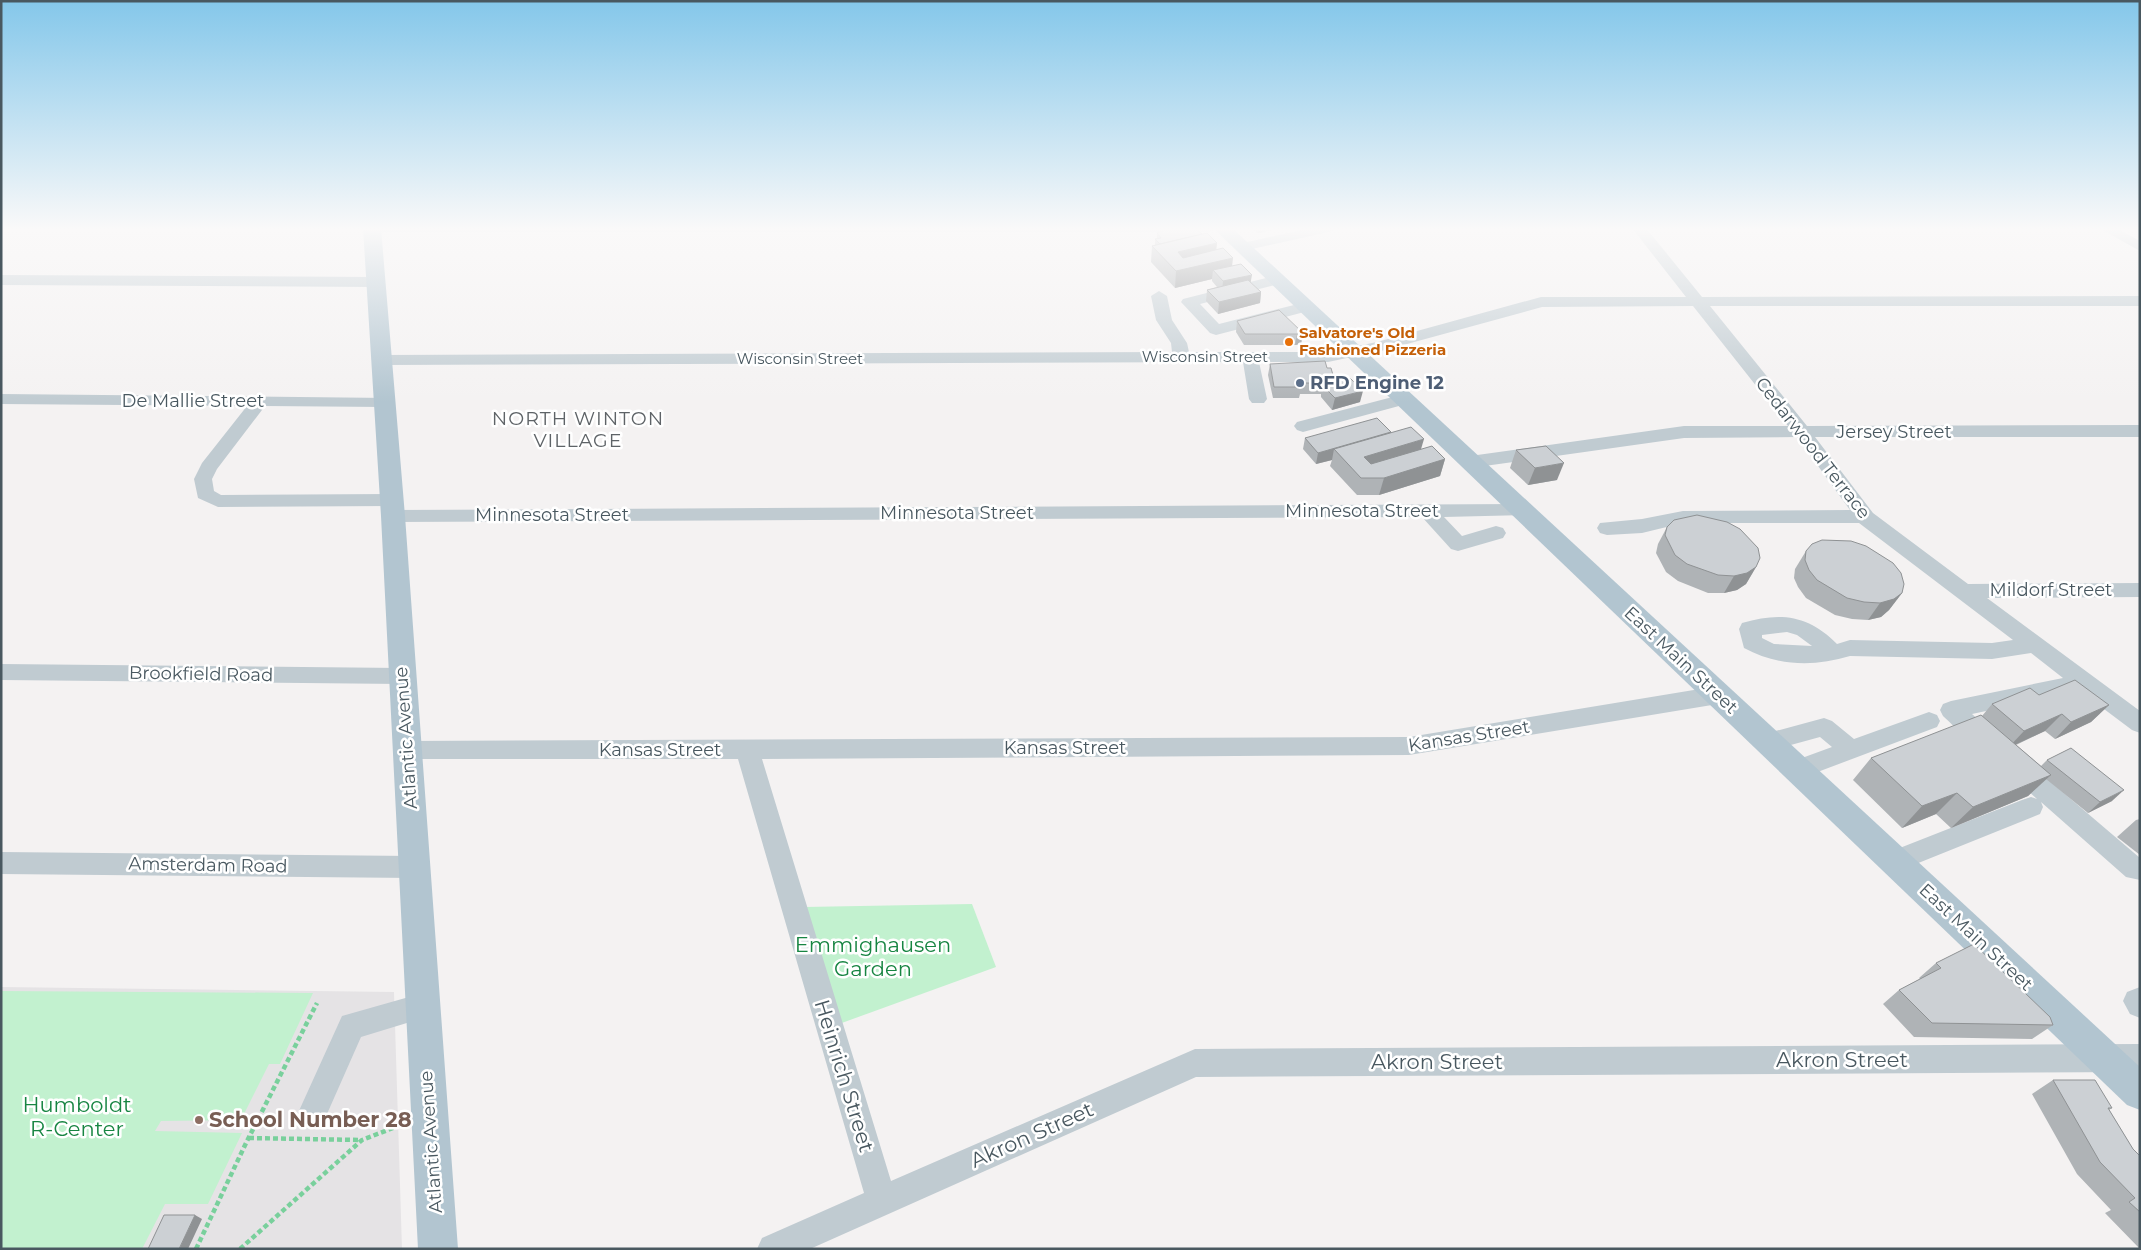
<svg xmlns="http://www.w3.org/2000/svg" width="2141" height="1250" viewBox="0 0 2141 1250" font-family="Montserrat,sans-serif">
<style>
.education{fill:#e5e3e5}
.green{fill:#c2f1cf}
.lines{fill:none;stroke-linecap:round;stroke-linejoin:round}
.path{stroke:#79d09c;stroke-width:4.5;stroke-dasharray:5 3;stroke-linecap:butt}
.minor{fill:#c0cbd1;fill-rule:evenodd}
.major{fill:#b2c5d0;fill-rule:evenodd}
.wall{fill:#afb3b6}
.shaded-wall{fill:#8f9294}
.building{fill:#ccd0d4;stroke:#8f9294}
.food-dot{fill:#e8710a;stroke:#fff;stroke-width:2}
.service-dot{fill:#5c6f8a;stroke:#fff;stroke-width:2}
.education-dot{fill:#8d6e63;stroke:#fff;stroke-width:2}
.labels{text-anchor:middle;stroke-width:5;stroke-linejoin:round;paint-order:stroke}
.far-food-label{font-size:15px;font-weight:bold;fill:#c56008;stroke:#fff;text-anchor:start}
.far-street-label{font-size:15px;fill:#495860;stroke:#fff}
.service-label{font-size:18px;font-weight:bold;fill:#4e5e75;stroke:#fff;text-anchor:start}
.street-label{font-size:18px;fill:#495860;stroke:#fff}
.neighbourhood-label{font-size:19px;letter-spacing:1px;fill:#5e6367;stroke:#fff}
.near-park-label{font-size:21px;fill:#178542;stroke:#fff}
.near-street-label{font-size:21px;fill:#495860;stroke:#fff}
.near-education-label{font-size:21px;font-weight:bold;fill:#785e54;stroke:#fff;text-anchor:start}
</style>
<rect width="100%" height="100%" fill="#f4f2f2"/>
<path class="education" d="M1 987 394 992 402 1249H1Z"/>
<g class="green">
<path d="M972 904 996 967 839 1024 804 907Z"/>
<path d="M1 991 313 993 280 1064H269L241 1120 161 1121 155 1131 242 1133 208 1204H165L142 1249H1Z"/>
</g>
<g class="lines">
<g class="path">
<path d="M249 1138 361 1140"/>
<path d="M196 1249 246 1143 317 1003"/>
<path d="M240 1249 362 1140 398 1126"/>
</g>
<g class="minor">
<path d="M365 228H1217L1210 232H372Z"/>
<path d="M1311 228H1335L1333 231 1243 251 1236 247 1238 244Z"/>
<path d="M1632 228H1646L1702 297 2140 296V306H1710L1807 426 2140 425V437H1815L1873 513 1968 584 2140 583V597L1987 598 2140 711V733L2132 730 2080 691 1972 714 1995 734 1999 741 1995 748C1976 754 1957 728 1943 716L1940 710 1943 704 1951 701 2063 678 2031 653 1992 659 1850 656C1814 667 1777 666 1744 648L1739 629 1742 623C1781 612 1808 615 1837 644L1850 640 1992 643 2013 640 1859 523H1683L1642 533 1607 535 1600 533 1597 528 1600 523 1642 519 1683 511 1850 510 1797 437 1684 438 1470 468 1463 466 1461 462 1463 458 1470 456 1684 426H1788L1693 306 1542 307 1385 350 1328 362H1259L1267 399 1264 403H1252L1249 399 1243 362 382 365 376 364 374 360 376 356 382 355 1172 352 1171 343 1156 320 1151 296 1159 291 1167 296 1172 320 1187 343 1189 352H1328L1377 342 1541 297H1686ZM1787 632 1797 635 1812 646 1774 644 1762 638V635Z"/>
<path d="M2099 228H2116L2140 241V251Z"/>
<path d="M1 275 376 277 384 282 376 287 1 285Z"/>
<path d="M1278 275 1283 277 1286 280 1283 283 1200 304 1219 324 1306 302 1314 307 1312 310 1216 335 1210 333 1181 302 1183 299Z"/>
<path d="M1 394 390 398 393 402 390 406 384 407 265 406 217 469 212 479 214 491 221 495 392 494 399 496 402 500 399 504 392 506 218 507 198 498 194 479 202 463 247 406 1 404Z"/>
<path d="M1404 394 1410 395 1413 399 1410 403 1303 432 1297 430 1294 426 1297 422Z"/>
<path d="M1521 504 1528 505 1531 510 1528 515 1444 517 1462 536 1496 526 1503 528 1506 533 1503 538 1458 551 1451 549 1422 517 393 522 386 521 383 516 386 511 393 510Z"/>
<path d="M1 664 401 668 409 670 412 676 409 682 401 684 1 680Z"/>
<path d="M1718 686 1726 689 1729 695 1726 701 1718 704 1409 755 762 759 891 1181 1195 1049 2140 1044V1072L1196 1077 810 1249H757L762 1238 864 1193 738 759H408L400 757 396 750 400 743 408 741 1409 737Z"/>
<path d="M1929 712 1937 715 1940 721 1937 727 1799 779 1791 776 1787 769 1791 762 1832 747 1820 737 1769 751 1761 749 1757 742 1761 735 1824 718 1832 721 1854 739Z"/>
<path d="M2018 758 2026 761 2140 858V880L2126 877 2041 802 2043 807 2040 814 1896 872 1887 869 1883 861 1887 853 2022 800 2031 797 2037 799 2010 775 2006 768 2010 761Z"/>
<path d="M1 852 414 856 423 859 427 867 423 875 414 878 1 874Z"/>
<path d="M2140 987V1018L2130 1014 2123 1001 2127 992Z"/>
<path d="M423 993 433 997 437 1006 433 1015 361 1037 323 1123 313 1128 303 1123 298 1113 342 1016Z"/>
</g>
<g class="major">
<path d="M363 228H381L405 516 458 1249H418L381 516Z"/>
<path d="M1213 228H1232L2140 1067V1110L2127 1105Z"/>
</g>
</g>
<g class="wall">
<path d="M1251 228H1282L1258 233Z"/>
<path d="M1157 233 1202 234 1217 243 1216 250 1232 266 1261 292 1260 303 1218 314 1206 301 1207 290 1217 287 1212 281V279L1175 288 1151 262 1152 246 1155 245V239H1157Z"/>
<path d="M1237 321 1303 333 1301 344 1295 345H1244L1236 332Z"/>
<path d="M1270 364 1327 368 1333 375 1331 384 1360 402 1332 410 1321 397V394H1300L1299 398H1273L1268 375Z"/>
<path d="M1391 432V433L1421 449 1445 459 1440 476 1379 495H1357L1330 466 1332 460 1316 464 1303 449 1305 438Z"/>
<path d="M1516 450 1557 480 1528 485 1510 468Z"/>
<path d="M1667 527 1756 567 1746 584 1737 590 1724 593H1708L1678 581 1666 572 1656 553 1658 544Z"/>
<path d="M1806 551 1902 593 1889 610 1881 617 1868 620 1852 619 1835 615 1806 598 1798 587 1794 578 1795 569Z"/>
<path d="M2039 695 2109 705 2091 722 2055 739 2045 731 2016 745 2041 766 2047 760 2112 801 2088 813 2046 779 2028 796 1951 828 1936 814 1902 828 1853 780 1871 758 1982 716 1992 704Z"/>
<path d="M2140 819V855L2117 837 2136 820Z"/>
<path d="M1936 963 2053 1025 2032 1039 1914 1037 1883 1004 1899 990 1920 979 1919 978Z"/>
<path d="M2053 1080 2112 1108 2109 1110 2133 1149 2140 1156V1249L2105 1213 2111 1210 2077 1174 2032 1094Z"/>
</g>
<g class="shaded-wall">
<path d="M1258 228H1282L1258 233Z"/>
<path d="M1217 243 1215 259 1176 268 1162 256Z"/>
<path d="M1233 258 1231 275 1213 270 1212 279 1175 288 1176 271Z"/>
<path d="M1252 275 1250 286 1222 292 1223 281Z"/>
<path d="M1261 292 1260 303 1218 314 1219 302Z"/>
<path d="M1303 333 1301 344 1295 345 1297 334Z"/>
<path d="M1363 391 1360 402 1332 410 1335 398Z"/>
<path d="M1391 432 1388 443 1334 449 1332 460 1316 464 1318 453Z"/>
<path d="M1424 439 1419 456 1360 474 1364 457Z"/>
<path d="M1445 459 1440 476 1379 495 1384 478Z"/>
<path d="M1564 463 1557 480 1528 485 1535 468Z"/>
<path d="M1756 567 1746 584 1737 590 1724 593 1734 576Z"/>
<path d="M1902 593 1889 610 1881 617 1868 620 1880 603Z"/>
<path d="M2109 705 2091 722 2055 739 2071 722Z"/>
<path d="M2062 714 2045 731 2008 748 2024 731Z"/>
<path d="M2051 775 2028 796 1951 828 1973 807Z"/>
<path d="M2124 790 2112 801 2088 813 2100 802Z"/>
<path d="M1957 793 1936 814 1902 828 1922 806Z"/>
<path d="M195 1215 202 1219 188 1249H179Z"/>
</g>
<g class="building">
<path d="M1177 228H1195L1202 234 1160 244 1155 239 1161 238 1157 233 1161 231Z"/>
<path d="M1207 233 1217 243 1178 252 1183 258 1223 248 1233 258 1176 271 1152 246Z"/>
<path d="M1241 264 1252 275 1223 281 1213 270Z"/>
<path d="M1248 280 1261 292 1219 302 1207 290Z"/>
<path d="M1279 310 1303 333 1297 334H1245L1237 321Z"/>
<path d="M1325 361 1327 368H1331L1333 375H1329L1331 383H1300L1301 387H1274L1270 364Z"/>
<path d="M1350 378 1363 391 1335 398 1323 386Z"/>
<path d="M1377 418 1391 432 1318 453 1305 438Z"/>
<path d="M1411 427 1424 439 1364 457 1371 464 1432 446 1445 459 1384 478H1361L1334 449Z"/>
<path d="M1546 446 1564 463 1535 468 1516 450Z"/>
<path d="M1697 515 1727 522 1740 529 1758 548 1760 558 1756 567 1747 573 1734 576 1718 575 1687 564 1675 555 1665 535 1667 527 1674 520Z"/>
<path d="M1822 540 1851 541 1866 546 1893 563 1901 573 1904 584 1902 593 1894 599 1880 603 1864 602 1847 598 1817 580 1809 570 1805 560 1806 551 1812 544Z"/>
<path d="M2075 680 2109 705 2071 722 2062 714 2024 731 1992 704 2030 688 2039 695Z"/>
<path d="M1981 715 2051 775 1973 807 1957 793 1922 806 1871 758Z"/>
<path d="M2071 748 2124 790 2100 802 2047 760Z"/>
<path d="M1974 944 2050 1017 2053 1025 1932 1023 1899 990 1941 968 1936 963Z"/>
<path d="M2053 1080H2095L2112 1108H2108L2133 1149 2140 1156V1212L2129 1202 2135 1198 2100 1162Z"/>
<path d="M164 1215H195L179 1249H148Z"/>
</g>
<linearGradient id="sky" x2="0" y2="1"><stop stop-color="#84c7ea"/><stop offset="0.57" stop-color="#faf9f9"/><stop offset="1" stop-color="#faf9f9" stop-opacity="0"/></linearGradient>
<rect width="2141" height="402" fill="url(#sky)"/>
<circle class="food-dot" cx="1289" cy="342" r="5"/>
<circle class="service-dot" cx="1300" cy="383" r="5"/>
<circle class="education-dot" cx="199" cy="1120" r="5"/>
<g class="labels">
<g class="far-food-label">
<text x="1299" y="338">Salvatore's Old<tspan x="1299" dy="17">Fashioned Pizzeria</tspan></text>
</g>
<g class="far-street-label">
<text x="1205" y="362">Wisconsin Street</text>
<text x="800" y="364">Wisconsin Street</text>
</g>
<g class="service-label">
<text x="1310" y="389">RFD Engine 12</text>
</g>
<g class="street-label">
<text x="193" y="407">De Mallie Street</text>
<text x="1894" y="438">Jersey Street</text>
<text transform="translate(1813 448) rotate(52)" y="6">Cedarwood Terrace</text>
<text x="1362" y="517">Minnesota Street</text>
<text x="957" y="519">Minnesota Street</text>
<text x="552" y="521">Minnesota Street</text>
<text x="2051" y="596">Mildorf Street</text>
<text transform="translate(1681 660) rotate(43)" y="6">East Main Street</text>
<text transform="translate(201 674) rotate(1)" y="6">Brookfield Road</text>
<text transform="translate(1469 736) rotate(-9)" y="6">Kansas Street</text>
<text transform="translate(406 738) rotate(-94)" y="6">Atlantic Avenue</text>
<text x="1065" y="754">Kansas Street</text>
<text x="660" y="756">Kansas Street</text>
<text transform="translate(208 865) rotate(1)" y="6">Amsterdam Road</text>
<text transform="translate(1976 937) rotate(43)" y="6">East Main Street</text>
<text transform="translate(431 1142) rotate(-94)" y="6">Atlantic Avenue</text>
</g>
<g class="neighbourhood-label">
<text x="578" y="425">NORTH WINTON<tspan x="578" dy="22">VILLAGE</tspan></text>
</g>
<g class="near-park-label">
<text x="873" y="952">Emmighausen<tspan x="873" dy="24">Garden</tspan></text>
<text x="77" y="1112">Humboldt<tspan x="77" dy="24">R-Center</tspan></text>
</g>
<g class="near-street-label">
<text x="1842" y="1067">Akron Street</text>
<text x="1437" y="1069">Akron Street</text>
<text transform="translate(844 1076) rotate(73)" y="7">Heinrich Street</text>
<text transform="translate(1032 1135) rotate(-24)" y="7">Akron Street</text>
</g>
<g class="near-education-label">
<text x="209" y="1127">School Number 28</text>
</g>
</g>
<rect width="2141" height="1250" fill="none" stroke="#495860" stroke-width="5"/>
</svg>
